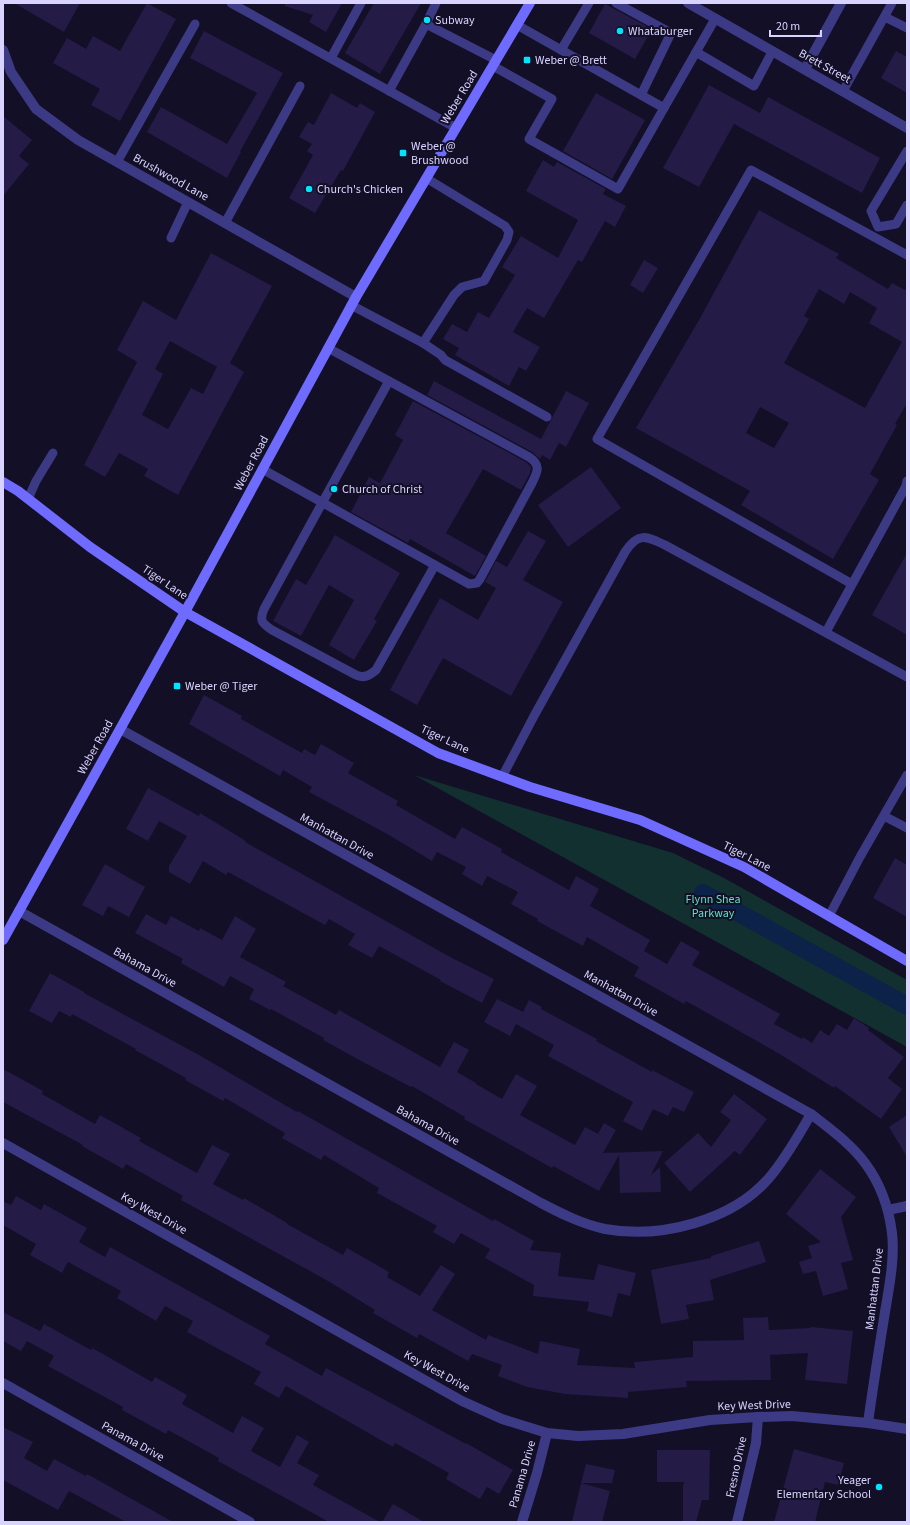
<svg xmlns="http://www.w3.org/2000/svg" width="910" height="1525" viewBox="0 0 910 1525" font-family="'Source Sans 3',sans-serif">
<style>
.green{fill:#12302f}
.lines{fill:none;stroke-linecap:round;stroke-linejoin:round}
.canal{stroke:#0c2248;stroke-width:18}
.building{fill:#241b47;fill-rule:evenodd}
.lane{stroke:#3d3a85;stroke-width:9}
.street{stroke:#3d3a85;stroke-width:10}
.secondary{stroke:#6f6bff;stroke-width:10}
.poi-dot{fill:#00e5ff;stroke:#130f26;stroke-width:1.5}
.labels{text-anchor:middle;stroke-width:4;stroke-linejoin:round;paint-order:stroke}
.poi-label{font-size:12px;fill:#d9d4ff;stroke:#130f26;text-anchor:start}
.street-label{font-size:12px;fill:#d9d4ff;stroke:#130f26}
.park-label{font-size:12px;fill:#5fe0c0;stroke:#130f26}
</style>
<rect width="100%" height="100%" fill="#130f26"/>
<path class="green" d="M414 775 673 853 724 878 907 980V1047Z"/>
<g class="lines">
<path class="canal" d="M703 893 907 1006"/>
</g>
<g class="building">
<path d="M14 3H80L64 32Z"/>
<path d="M147 3 176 19 120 121 91 105 100 89 53 63 67 38 86 49 93 36 120 51Z"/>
<path d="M285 3H342L326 32 309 22 313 15 285 6Z"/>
<path d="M374 3H421L380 74 345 53Z"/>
<path d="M605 4 652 29 635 59 589 33Z"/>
<path d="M204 31 283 73 240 152H241L227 178 147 132 161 107 227 144 257 93 190 58Z"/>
<path d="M896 51 907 57V93L881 78Z"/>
<path d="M709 85 760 113 768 97 880 158 862 193 734 124 699 187 663 168Z"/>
<path d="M331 93 357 108 360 103 375 112 343 171 341 170 315 213 289 198 313 155 307 151 312 144 299 137 308 122 314 125Z"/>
<path d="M596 93 645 120 612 179 563 151Z"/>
<path d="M3 116 32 140 19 156 29 164 3 196Z"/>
<path d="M543 160 554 167 557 162 606 189 603 194 626 206 615 227 605 221 582 262 578 260 544 318 527 308 513 332 540 347 526 371 519 367 509 386 455 355 459 348 443 339 452 324 467 332 478 312 489 318 515 275 502 267 521 236 558 258 578 220 526 191Z"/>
<path d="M759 210 839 254 836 258 888 289 892 283 907 291V403L895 424 897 425 870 474 879 480 833 559 741 505 750 491 636 428 699 320ZM819 289 844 304 850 292 877 308 869 323 902 342 865 408 784 363 809 319 804 316ZM760 407 789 423 774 448 746 433Z"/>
<path d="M211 253 272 286 230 363 244 372 178 495 144 476 148 469 119 453 105 477 84 465 137 362 117 350 143 301 176 320ZM170 341 217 367 203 394 191 388 168 429 142 415 163 374 155 369Z"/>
<path d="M644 260 658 268 643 293 630 285Z"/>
<path d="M434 381 541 439 566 391 589 403 566 447 559 443 550 460 542 455 540 459 532 452 427 395Z"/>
<path d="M413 401 526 462 531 467 530 473 521 490 483 469 446 533 486 556 475 576 410 539 408 543 351 512 369 477 380 483 403 440 395 435Z"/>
<path d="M591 467 621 508 568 547 538 505Z"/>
<path d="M528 531 546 541 523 580 563 602 511 696 443 658 417 705 390 690 440 598 478 620 496 588 485 582 496 561 507 567Z"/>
<path d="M335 535 400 573 374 619 377 621 354 660 329 645 354 600 329 585 301 636 273 621 296 579 306 585Z"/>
<path d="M907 553V635L872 615Z"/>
<path d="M204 695 242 716 241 719 302 753 304 749 315 755 321 744 354 763 348 773 398 801 396 805 455 839 462 827 502 849 501 852 569 890 576 876 599 889 590 906 650 940 644 951 667 964 681 941 700 952 692 965 780 1014 774 1024 802 1039 803 1037 812 1043 820 1030 829 1036 837 1024 847 1030 854 1018 869 1028 868 1030 904 1057 888 1078 902 1089 881 1119 835 1086 834 1088 778 1053 686 1001 684 1004 634 976 639 967 587 937 583 946 537 921 538 919 511 904 518 892 487 876 482 886 462 874 466 867 437 852 432 861 389 835 309 792 312 787 283 770 280 776 189 724Z"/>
<path d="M148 788 199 816 200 813 246 841 245 842 452 958 494 979 482 1003 440 981 441 980 379 946 372 958 348 945 355 934 329 919 325 925 228 872 226 875 203 861 190 884 169 872V866L187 836 159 821 148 841 126 829Z"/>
<path d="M895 858 907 865V917L873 898Z"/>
<path d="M105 864 145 887 129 917 108 906 103 916 82 905Z"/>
<path d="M146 914 166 925 171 916 199 931 200 928 222 940 235 916 256 929 240 957 286 982 283 986 336 1015 339 1010 440 1067 454 1042 469 1050 457 1072 476 1083V1084L502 1099 516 1074 537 1086 520 1115 575 1145 585 1127 598 1134 604 1123 616 1130 603 1153 663 1151 651 1175 660 1167 661 1192 620 1193 619 1155 599 1191 553 1166 552 1168 464 1119 465 1117 412 1086 411 1087 363 1062 323 1040 324 1038 271 1009 270 1010 249 999 254 989 230 976 224 987 181 963 183 959 135 933Z"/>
<path d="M50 973 84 992V993L199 1055 297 1112 298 1111 434 1188 493 1221 494 1219 534 1241 530 1250 561 1253 558 1276 594 1280 598 1264 636 1273 630 1296 618 1293 612 1317 587 1311 589 1302 533 1296 534 1285 485 1258 490 1249 461 1233 454 1244 433 1232 437 1226 377 1193 379 1188 324 1155 321 1160 282 1138 285 1133 225 1098 223 1101 185 1080 186 1078 135 1050 136 1049 72 1014 71 1017 59 1011 52 1023 29 1011Z"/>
<path d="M497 999 523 1012 529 1000 542 1007 541 1009 597 1039 596 1041 652 1072V1070L694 1092 684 1112 673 1107 668 1116 653 1109 642 1131 623 1121 633 1102 548 1056 554 1045 516 1024 510 1036 484 1022Z"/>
<path d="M3 1069 43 1091 42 1094 95 1124 100 1115 141 1138 139 1141 197 1173 212 1145 230 1154 213 1184 243 1200 244 1198 287 1223V1224L343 1255 347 1248 389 1272 387 1277 420 1296 441 1265 455 1274 432 1310 486 1340 488 1335 538 1354 540 1341 580 1349 577 1365 635 1368 634 1362 693 1357V1341L744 1340 743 1318 768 1317 769 1330 811 1328V1327L853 1331 847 1384 805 1380 808 1353 770 1355 771 1380 686 1381 687 1387 628 1392V1398L565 1394 527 1387 498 1376 502 1365 472 1354 468 1361 419 1334 417 1338 373 1313 375 1310 328 1281 181 1200 183 1196 126 1164 123 1169 82 1146 83 1145 3 1102Z"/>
<path d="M734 1094 767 1119 740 1155 735 1151 690 1192 664 1163 698 1133 711 1147 731 1120 720 1112Z"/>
<path d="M907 1115V1157L889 1127Z"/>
<path d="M820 1169 856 1197 841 1217 853 1260 841 1263 848 1289 823 1296 816 1271 803 1274 799 1262 812 1258 808 1246 821 1242 786 1214Z"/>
<path d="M16 1196 41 1210 44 1204 87 1228 79 1242 105 1257 110 1247 270 1336 265 1344 322 1376 326 1368 466 1444V1443L513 1470 499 1494 487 1487 480 1499 446 1479 449 1473 395 1443 393 1447 286 1386 279 1398 254 1384 261 1372 187 1332 193 1321 165 1306 156 1321 117 1298 121 1291 68 1262 62 1273 30 1255 36 1244 3 1225V1201L11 1205Z"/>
<path d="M759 1241 766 1262 710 1280 714 1300 686 1305 689 1319 661 1324 651 1270 711 1258V1256Z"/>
<path d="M3 1312 40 1331 44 1324 91 1350 92 1348 103 1354 152 1382 155 1377 187 1395 182 1404 233 1433 242 1416 264 1428 251 1451 280 1467 297 1435 309 1442 297 1463 319 1475 313 1485 380 1522H329L218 1461 219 1458 168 1430 166 1434 122 1410 123 1407 48 1366 54 1356 27 1341 21 1351 3 1341Z"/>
<path d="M3 1427 33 1442 24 1458 47 1471 54 1459 86 1476 87 1474 173 1522H126L69 1491 58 1510 3 1480Z"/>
<path d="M794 1449 844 1463 838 1485 825 1482 815 1522H774Z"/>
<path d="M657 1450H710L709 1500H702L696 1522H683V1486L684 1482H657Z"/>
<path d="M586 1464 615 1470 612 1483H581Z"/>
<path d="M581 1483 610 1491 602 1522H572Z"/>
<path d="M393 1504 424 1522H382Z"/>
</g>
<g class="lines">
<g class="lane">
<path d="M231 3 456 128"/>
<path d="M436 3 426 24 496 60"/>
<path d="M616 3 671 33 641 95"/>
<path d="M885 17 907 28"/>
<path d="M517 25 664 108 715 19"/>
<path d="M561 50 589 3"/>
<path d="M696 52 754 86 772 52"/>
<path d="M331 58 361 3"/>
<path d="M493 66 552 99 529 139 618 189 664 108"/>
<path d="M389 91 426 24"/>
<path d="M843 91 892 3"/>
<path d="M907 151 871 211 878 227 896 224 907 205"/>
<path d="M117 162 195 24"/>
<path d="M225 223 300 86"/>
<path d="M171 238 188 202"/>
<path d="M351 305 423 343 441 355 445 360 547 417"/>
<path d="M423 343 454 295 462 287 484 281 507 240 509 232 505 226 426 178"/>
<path d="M389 381 264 609C259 621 262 623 272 630L356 675C364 679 370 675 376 670L435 565"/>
<path d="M262 469 469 584 477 583 480 579 532 483C538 471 541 465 529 457L328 348"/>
<path d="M28 499 36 481 53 453"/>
<path d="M852 584 597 439 751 170 907 255"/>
<path d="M826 632 906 486 907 481"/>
<path d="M502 777 534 716 625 552C638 532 646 536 665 545L907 677"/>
<path d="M884 816 907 828"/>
<path d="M829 916 860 857 907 775"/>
</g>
<g class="street">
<path d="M688 3 907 128"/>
<path d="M3 50 11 72 36 109 78 140 356 297"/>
<path d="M805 69 841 3"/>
<path d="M120 729 811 1114C830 1129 850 1143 865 1163 880 1183 889 1209 892 1233 895 1258 889 1288 885 1312 879 1349 873 1386 868 1423"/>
<path d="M19 911 541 1203C562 1214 582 1224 605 1229 660 1239 732 1221 769 1178 786 1158 798 1136 811 1114"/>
<path d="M3 1143 462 1401 502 1419 547 1433 578 1436 623 1434 710 1420 758 1417 792 1416 868 1423 907 1429"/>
<path d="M888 1210 907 1206"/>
<path d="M3 1383 250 1522"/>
<path d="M522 1522 537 1473 547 1433"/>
<path d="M737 1522 756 1443 758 1417"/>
</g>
<g class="secondary">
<path d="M3 482 18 491 90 547 185 612 438 753 530 787 640 820 744 867 907 961"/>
<path d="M3 940 185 612 356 297 530 3"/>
</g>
</g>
<g class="poi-dot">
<circle cx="427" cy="20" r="4"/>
<circle cx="620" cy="31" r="4"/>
<rect x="523" y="56" width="8" height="8" rx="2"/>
<rect x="399" y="149" width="8" height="8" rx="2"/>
<circle cx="309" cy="189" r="4"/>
<circle cx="334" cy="489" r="4"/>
<rect x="173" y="682" width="8" height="8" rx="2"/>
<circle cx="879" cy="1487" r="4"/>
</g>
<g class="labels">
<g class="poi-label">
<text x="435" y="24">Subway</text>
<text x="628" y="35">Whataburger</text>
<text x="535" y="64">Weber @ Brett</text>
<text x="411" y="150">Weber @<tspan x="411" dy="14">Brushwood</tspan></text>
<text x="317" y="193">Church's Chicken</text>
<text x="342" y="493">Church of Christ</text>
<text x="185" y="690">Weber @ Tiger</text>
<text x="871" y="1484" text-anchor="end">Yeager<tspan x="871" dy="14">Elementary School</tspan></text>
</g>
<g class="street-label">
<text transform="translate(825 66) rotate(29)" y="4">Brett Street</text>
<text transform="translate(459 97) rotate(-59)" y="4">Weber Road</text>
<text transform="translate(171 177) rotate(29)" y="4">Brushwood Lane</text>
<text transform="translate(251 463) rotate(-62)" y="4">Weber Road</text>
<text transform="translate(165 582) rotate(34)" y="4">Tiger Lane</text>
<text transform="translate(445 739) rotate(25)" y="4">Tiger Lane</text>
<text transform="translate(95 747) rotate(-61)" y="4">Weber Road</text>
<text transform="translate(337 836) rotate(29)" y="4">Manhattan Drive</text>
<text transform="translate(747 856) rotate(27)" y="4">Tiger Lane</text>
<text transform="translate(145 967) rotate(29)" y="4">Bahama Drive</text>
<text transform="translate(621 993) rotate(29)" y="4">Manhattan Drive</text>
<text transform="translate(428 1125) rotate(29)" y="4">Bahama Drive</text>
<text transform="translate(154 1213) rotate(29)" y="4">Key West Drive</text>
<text transform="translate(874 1289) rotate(-83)" y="4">Manhattan Drive</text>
<text transform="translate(437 1371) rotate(29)" y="4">Key West Drive</text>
<text transform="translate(754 1405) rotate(-2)" y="4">Key West Drive</text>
<text transform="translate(133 1441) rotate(29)" y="4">Panama Drive</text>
<text transform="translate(736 1467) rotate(-78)" y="4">Fresno Drive</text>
<text transform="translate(522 1474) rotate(-74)" y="4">Panama Drive</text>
</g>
<g class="park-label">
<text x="713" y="903">Flynn Shea<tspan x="713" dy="14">Parkway</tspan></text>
</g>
</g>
<rect width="910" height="1525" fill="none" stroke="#d9d4ff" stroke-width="8"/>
<path d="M770 30v6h51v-6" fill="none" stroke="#d9d4ff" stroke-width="2"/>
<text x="776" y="30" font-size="12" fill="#d9d4ff" stroke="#130f26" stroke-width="3" paint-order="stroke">20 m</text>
</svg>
